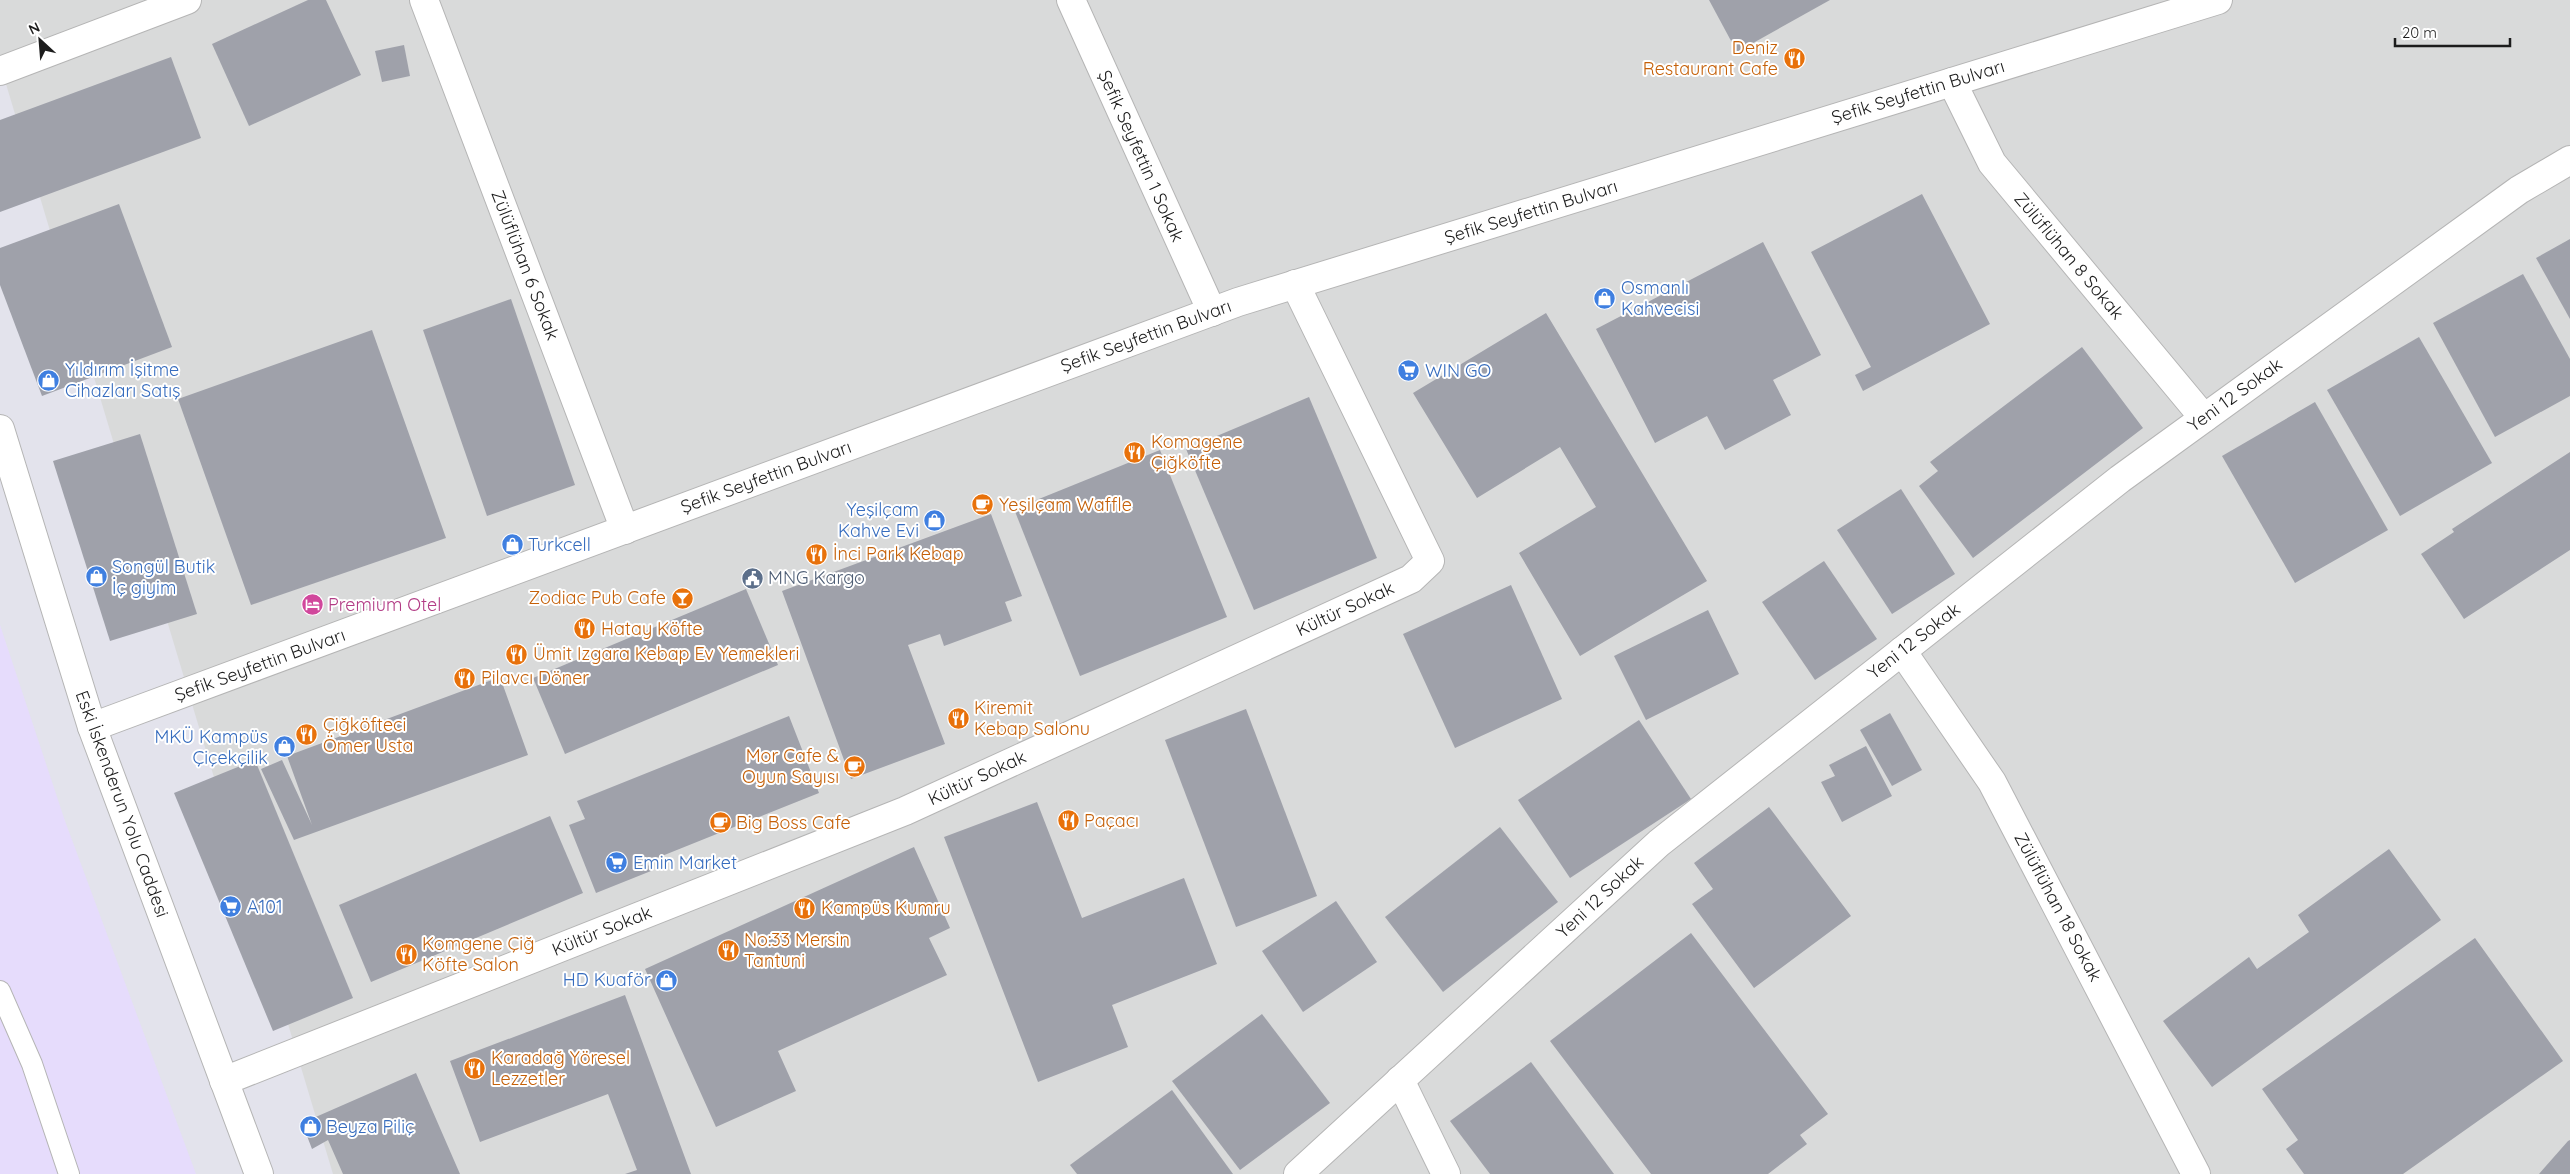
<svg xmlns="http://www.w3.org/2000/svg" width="2570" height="1174" viewBox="0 0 2570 1174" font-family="Quicksand,sans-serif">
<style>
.residential{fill:#d9dada}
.education{fill:#e6dcfc}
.building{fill:#9fa1aa}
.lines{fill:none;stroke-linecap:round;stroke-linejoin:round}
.service-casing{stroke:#b5b5b5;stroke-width:22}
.minor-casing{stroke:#b5b5b5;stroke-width:30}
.tertiary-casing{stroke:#b5b5b5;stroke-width:30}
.service{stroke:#fff;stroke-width:20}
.minor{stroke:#fff;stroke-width:28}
.tertiary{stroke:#fff;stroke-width:28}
.labels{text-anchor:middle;stroke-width:4;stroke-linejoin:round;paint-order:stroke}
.food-label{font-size:18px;fill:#c56008;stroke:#fff;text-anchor:start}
.street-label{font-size:18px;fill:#1c1c1c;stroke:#fff}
.shop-label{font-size:18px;fill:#366cbe;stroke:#fff;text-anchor:start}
.service-label{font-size:18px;fill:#4e5e75;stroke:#fff;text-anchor:start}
.hotel-label{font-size:18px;fill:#b23c85;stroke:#fff;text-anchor:start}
</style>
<rect width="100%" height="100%" fill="#e3e3ec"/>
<path class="residential" d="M0 0H2570V1174H333L0 64Z"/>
<path class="education" d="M0 625 65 821 196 1174H0Z"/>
<g class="building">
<path d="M308 0H326L361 75 249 126 212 44Z"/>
<path d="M1709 0H1830L1737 52Z"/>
<path d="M404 45 410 76 382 82 375 51Z"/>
<path d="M171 57 201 138 0 212V120Z"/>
<path d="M1922 194 1990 324 1863 391 1855 375 1871 367 1811 252Z"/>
<path d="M119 204 172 347 42 396 0 285V248Z"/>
<path d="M2570 239V319L2536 258Z"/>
<path d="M1763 242 1821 355 1773 380 1791 415 1725 450 1707 416 1655 443 1596 329Z"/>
<path d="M2523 274 2570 359V396L2495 437 2433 323Z"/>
<path d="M511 299 575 485 487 516 423 330Z"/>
<path d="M1546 313 1707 581 1580 656 1519 553 1596 507 1560 447 1477 498 1413 393Z"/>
<path d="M372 330 446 538 251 605 178 399Z"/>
<path d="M2419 337 2492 463 2400 516 2327 390Z"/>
<path d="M2082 347 2143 428 1973 558 1919 486 1938 471 1930 462Z"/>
<path d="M1309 397 1377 558 1254 610 1186 449Z"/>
<path d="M2315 402 2388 530 2295 583 2222 456Z"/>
<path d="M140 434 197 614 110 641 53 461Z"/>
<path d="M1160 450 1227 617 1080 676 1014 509Z"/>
<path d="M2570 452V550L2464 619 2421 554 2454 532 2452 529Z"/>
<path d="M1901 489 1955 574 1892 614 1837 530Z"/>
<path d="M991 514 1022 596 1005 602 1012 621 944 646 940 634 908 645 945 744 851 779 782 591Z"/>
<path d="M1824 561 1877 639 1815 680 1762 602Z"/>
<path d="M1511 585 1562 699 1455 748 1403 634Z"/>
<path d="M746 589 778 665 565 754 533 678Z"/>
<path d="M1708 610 1739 674 1646 720 1614 656Z"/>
<path d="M500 677 528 755 294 840 261 769 282 760 312 825 287 756Z"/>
<path d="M1246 709 1317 896 1236 927 1165 740Z"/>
<path d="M1890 713 1922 770 1892 786 1860 730Z"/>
<path d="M789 716 819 793 647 862 651 871 596 893 569 825 585 819 577 801Z"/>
<path d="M1639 720 1691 799 1570 878 1518 800Z"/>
<path d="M1866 746 1892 796 1842 822 1821 782 1835 776 1829 765Z"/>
<path d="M255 760 353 998 273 1031 174 793Z"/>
<path d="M1037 802 1082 918 1184 878 1217 964 1112 1005 1128 1047 1038 1082 944 837Z"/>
<path d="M1769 807 1851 916 1754 988 1692 904 1713 889 1694 863Z"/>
<path d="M550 816 583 893 371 982 339 905Z"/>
<path d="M1500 827 1558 902 1443 992 1385 917Z"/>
<path d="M914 847 950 928 929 938 947 975 778 1051 796 1091 716 1127 645 969Z"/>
<path d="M2389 849 2441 920 2212 1087 2163 1021 2249 957 2257 969 2309 932 2298 915Z"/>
<path d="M1336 901 1377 962 1303 1012 1262 951Z"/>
<path d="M1691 933 1828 1114 1800 1135 1807 1144 1768 1174H1651L1550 1041Z"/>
<path d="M2475 938 2563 1061 2403 1174H2304L2286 1149 2298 1140 2262 1089Z"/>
<path d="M625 995 691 1174H625L637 1170 608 1094 480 1142 450 1061Z"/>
<path d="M1262 1014 1330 1103 1240 1170 1172 1081Z"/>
<path d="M1531 1062 1614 1174H1490L1450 1121Z"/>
<path d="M416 1073 460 1174H343L328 1140 312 1149 302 1123Z"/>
<path d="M1172 1090 1233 1174H1077L1070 1165Z"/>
<path d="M2570 1140V1174H2539L2568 1141Z"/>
</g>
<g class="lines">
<defs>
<path id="service" d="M0 991 32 1064 69 1174"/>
<g id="minor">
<path d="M424 0 625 530"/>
<path d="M1071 0 1212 312"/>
<path d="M0 71 187 0"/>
<path d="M1952 82 1992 163 2204 418"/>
<path d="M1902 651 1992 782 2196 1174"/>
<path d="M92 727 1238 302 2218 0"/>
<path d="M1400 1080 1446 1174"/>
<path d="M224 1081 905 811 1411 579 1430 561 1295 284"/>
<path d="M1298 1174 1659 843 2120 479 2519 190 2570 160"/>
</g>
<path id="tertiary" d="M0 429 92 727 259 1174"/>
</defs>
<use href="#service" class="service-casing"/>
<use href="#minor" class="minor-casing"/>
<use href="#tertiary" class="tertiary-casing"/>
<use href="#service" class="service"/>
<use href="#minor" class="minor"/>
<use href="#tertiary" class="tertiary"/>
</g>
<defs>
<symbol id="restaurant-disc" viewBox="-11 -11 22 22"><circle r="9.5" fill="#e8710a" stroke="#fff"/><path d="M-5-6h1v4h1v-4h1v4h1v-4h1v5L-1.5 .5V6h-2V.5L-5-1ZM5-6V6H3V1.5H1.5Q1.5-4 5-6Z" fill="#fff"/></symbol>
<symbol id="shop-disc" viewBox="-11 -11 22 22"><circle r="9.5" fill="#3f7fe0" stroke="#fff"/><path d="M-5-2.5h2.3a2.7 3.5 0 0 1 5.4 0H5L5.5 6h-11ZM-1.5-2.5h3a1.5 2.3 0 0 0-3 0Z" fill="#fff"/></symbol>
<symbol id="supermarket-disc" viewBox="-11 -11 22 22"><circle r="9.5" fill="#3f7fe0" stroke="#fff"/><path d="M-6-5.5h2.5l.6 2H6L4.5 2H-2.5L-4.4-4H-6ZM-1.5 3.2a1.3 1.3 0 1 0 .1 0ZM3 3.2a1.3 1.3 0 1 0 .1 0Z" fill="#fff"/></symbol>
<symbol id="cafe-disc" viewBox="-11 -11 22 22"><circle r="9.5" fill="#e8710a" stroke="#fff"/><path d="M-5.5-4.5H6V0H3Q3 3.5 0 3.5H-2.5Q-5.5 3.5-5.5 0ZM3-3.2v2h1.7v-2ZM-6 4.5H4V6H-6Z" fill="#fff"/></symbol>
<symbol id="civic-disc" viewBox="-11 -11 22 22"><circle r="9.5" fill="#5c6f8a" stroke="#fff"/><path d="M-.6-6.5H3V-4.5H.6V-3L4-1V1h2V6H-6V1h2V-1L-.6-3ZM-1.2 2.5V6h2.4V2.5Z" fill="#fff"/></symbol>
<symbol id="bar-disc" viewBox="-11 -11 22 22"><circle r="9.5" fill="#e8710a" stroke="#fff"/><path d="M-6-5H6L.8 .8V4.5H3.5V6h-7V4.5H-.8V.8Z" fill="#fff"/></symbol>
<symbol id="hotel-disc" viewBox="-11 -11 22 22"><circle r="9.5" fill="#d1479c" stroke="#fff"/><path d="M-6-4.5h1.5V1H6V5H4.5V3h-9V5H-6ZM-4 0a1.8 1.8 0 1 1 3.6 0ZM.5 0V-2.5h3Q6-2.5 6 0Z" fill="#fff"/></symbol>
</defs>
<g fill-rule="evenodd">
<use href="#restaurant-disc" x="1782" y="46" width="25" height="25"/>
<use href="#shop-disc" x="1592" y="286" width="25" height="25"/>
<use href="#supermarket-disc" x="1396" y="358" width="25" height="25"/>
<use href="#shop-disc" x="36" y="368" width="25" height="25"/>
<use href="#restaurant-disc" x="1122" y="440" width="25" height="25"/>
<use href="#cafe-disc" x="970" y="492" width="25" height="25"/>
<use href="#shop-disc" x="922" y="508" width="25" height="25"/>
<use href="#shop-disc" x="500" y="532" width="25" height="25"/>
<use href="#restaurant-disc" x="804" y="542" width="25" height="25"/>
<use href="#shop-disc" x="84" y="564" width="25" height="25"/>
<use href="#civic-disc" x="740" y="566" width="25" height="25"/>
<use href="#bar-disc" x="670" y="586" width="25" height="25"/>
<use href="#hotel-disc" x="300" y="592" width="25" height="25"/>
<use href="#restaurant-disc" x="572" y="616" width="25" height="25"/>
<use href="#restaurant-disc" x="504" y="642" width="25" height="25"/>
<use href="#restaurant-disc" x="452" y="666" width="25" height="25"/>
<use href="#restaurant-disc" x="946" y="706" width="25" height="25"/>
<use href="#restaurant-disc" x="294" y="722" width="25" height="25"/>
<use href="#shop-disc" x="272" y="734" width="25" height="25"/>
<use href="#cafe-disc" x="842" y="754" width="25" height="25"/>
<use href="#restaurant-disc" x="1056" y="808" width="25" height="25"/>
<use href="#cafe-disc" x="708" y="810" width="25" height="25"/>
<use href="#supermarket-disc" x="604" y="850" width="25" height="25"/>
<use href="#supermarket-disc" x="218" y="894" width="25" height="25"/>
<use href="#restaurant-disc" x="792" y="896" width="25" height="25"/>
<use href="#restaurant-disc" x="716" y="938" width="25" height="25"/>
<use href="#restaurant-disc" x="394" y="942" width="25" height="25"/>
<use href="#shop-disc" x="654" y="968" width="25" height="25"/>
<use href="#restaurant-disc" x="462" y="1056" width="25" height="25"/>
<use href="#shop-disc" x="298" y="1114" width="25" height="25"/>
</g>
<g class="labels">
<g class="food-label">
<text x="1778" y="54" text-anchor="end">Deniz<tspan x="1778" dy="21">Restaurant Cafe</tspan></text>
<text x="1151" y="448">Komagene<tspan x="1151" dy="21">Çiğköfte</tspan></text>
<text x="999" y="511">Yeşilçam Waffle</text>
<text x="833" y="560">İnci Park Kebap</text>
<text x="666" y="604" text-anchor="end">Zodiac Pub Cafe</text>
<text x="601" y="635">Hatay Köfte</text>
<text x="533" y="660">Ümit Izgara Kebap Ev Yemekleri</text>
<text x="481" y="684">Pilavcı Döner</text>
<text x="974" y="714">Kiremit<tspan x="974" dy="21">Kebap Salonu</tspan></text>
<text x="323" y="731">Çiğköfteci<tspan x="323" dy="21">Ömer Usta</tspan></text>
<text x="839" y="762" text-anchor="end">Mor Cafe &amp;<tspan x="839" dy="21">Oyun Sayısı</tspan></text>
<text x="1084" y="827">Paçacı</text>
<text x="736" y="829">Big Boss Cafe</text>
<text x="821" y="914">Kampüs Kumru</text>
<text x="744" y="946">No:33 Mersin<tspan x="744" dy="21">Tantuni</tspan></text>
<text x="422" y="950">Komgene Çiğ<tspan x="422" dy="21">Köfte Salon</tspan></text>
<text x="491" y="1064">Karadağ Yöresel<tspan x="491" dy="21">Lezzetler</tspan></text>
</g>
<g class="street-label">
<text transform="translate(1918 92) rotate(-17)" y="6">Şefik Seyfettin Bulvarı</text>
<text transform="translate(1141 156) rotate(66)" y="6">Şefik Seyfettin 1 Sokak</text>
<text transform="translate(1531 212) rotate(-17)" y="6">Şefik Seyfettin Bulvarı</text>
<text transform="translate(2069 256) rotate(50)" y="6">Zülüflühan 8 Sokak</text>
<text transform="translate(525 265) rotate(69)" y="6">Zülüflühan 6 Sokak</text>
<text transform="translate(1146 336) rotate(-20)" y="6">Şefik Seyfettin Bulvarı</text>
<text transform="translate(2235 395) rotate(-36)" y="6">Yeni 12 Sokak</text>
<text transform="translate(766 477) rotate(-20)" y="6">Şefik Seyfettin Bulvarı</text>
<text transform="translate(1345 609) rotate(-25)" y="6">Kültür Sokak</text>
<text transform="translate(1914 641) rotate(-38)" y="6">Yeni 12 Sokak</text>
<text transform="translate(260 665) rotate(-20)" y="6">Şefik Seyfettin Bulvarı</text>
<text transform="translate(977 778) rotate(-25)" y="6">Kültür Sokak</text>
<text transform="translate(122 804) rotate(70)" y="6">Eski İskenderun Yolu Caddesi</text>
<text transform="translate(1600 897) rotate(-43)" y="6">Yeni 12 Sokak</text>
<text transform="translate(2058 907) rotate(62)" y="6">Zülüflühan 18 Sokak</text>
<text transform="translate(602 931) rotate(-22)" y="6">Kültür Sokak</text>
</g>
<g class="shop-label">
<text x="1621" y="294">Osmanlı<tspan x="1621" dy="21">Kahvecisi</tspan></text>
<text x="65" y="376">Yıldırım İşitme<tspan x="65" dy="21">Cihazları Satış</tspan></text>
<text x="1425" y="377">WIN GO</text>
<text x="919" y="516" text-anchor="end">Yeşilçam<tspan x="919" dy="21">Kahve Evi</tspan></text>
<text x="528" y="551">Turkcell</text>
<text x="112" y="573">Songül Butik<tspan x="112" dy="21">İç giyim</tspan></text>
<text x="268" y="743" text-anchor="end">MKÜ Kampüs<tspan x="268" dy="21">Çiçekçilik</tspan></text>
<text x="633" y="869">Emin Market</text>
<text x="247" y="913">A101</text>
<text x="651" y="986" text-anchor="end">HD Kuaför</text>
<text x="326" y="1133">Beyza Piliç</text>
</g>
<g class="service-label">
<text x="768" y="584">MNG Kargo</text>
</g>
<g class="hotel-label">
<text x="328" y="611">Premium Otel</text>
</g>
</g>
<g transform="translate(40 40) rotate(334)" stroke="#ffffff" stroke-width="4" paint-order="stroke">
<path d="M0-4L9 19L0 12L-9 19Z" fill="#1c1c1c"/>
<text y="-8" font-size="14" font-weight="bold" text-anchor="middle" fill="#1c1c1c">N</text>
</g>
<path d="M2395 38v8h115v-8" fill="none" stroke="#1c1c1c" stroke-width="2.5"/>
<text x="2402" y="38" font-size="15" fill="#1c1c1c" stroke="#ffffff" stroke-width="4" paint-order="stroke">20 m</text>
</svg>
